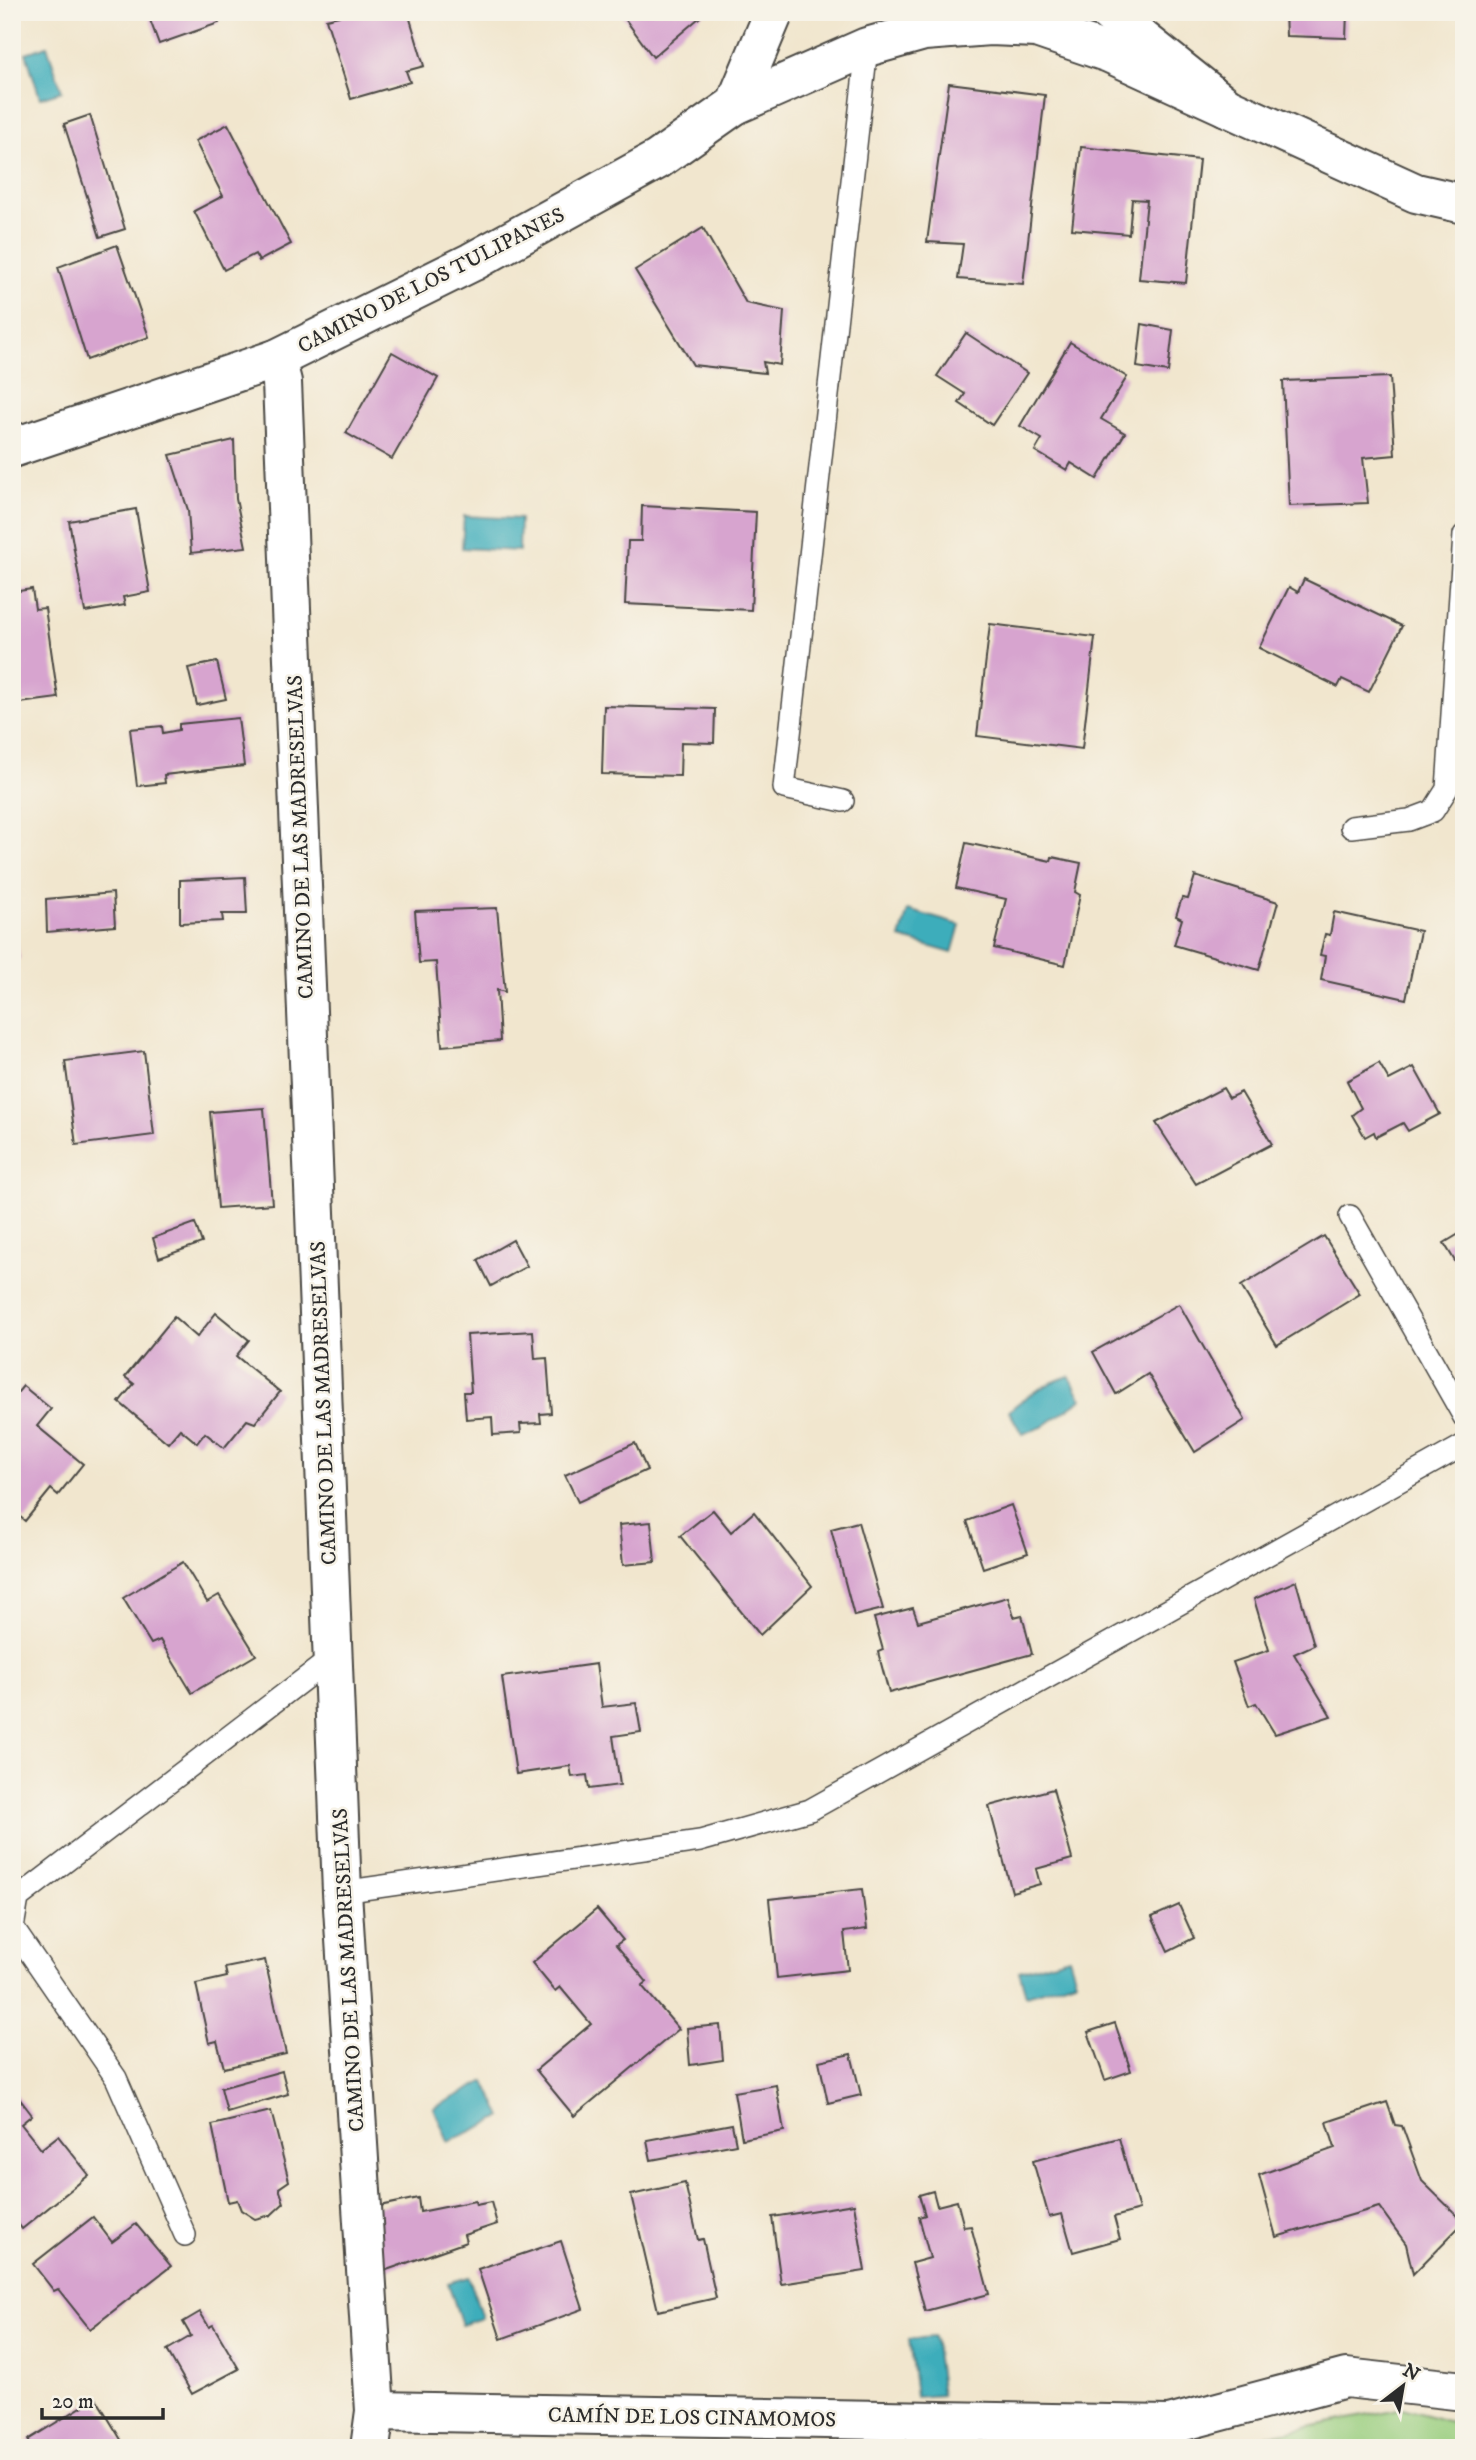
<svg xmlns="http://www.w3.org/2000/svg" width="1476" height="2460" viewBox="0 0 1476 2460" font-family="'IM FELL DW Pica',serif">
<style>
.green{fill:#9ace7f;stroke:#627c55;stroke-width:2}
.water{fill:#3eadbb;stroke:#346c73;stroke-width:2}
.building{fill:#d7a4cf}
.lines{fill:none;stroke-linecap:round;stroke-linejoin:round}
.service-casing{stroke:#494743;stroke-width:24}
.minor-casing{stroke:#494743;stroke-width:42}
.service{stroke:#fff;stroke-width:21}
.minor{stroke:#fff;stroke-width:38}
.labels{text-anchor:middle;stroke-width:5;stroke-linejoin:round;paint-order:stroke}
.street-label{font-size:21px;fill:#2b2b2b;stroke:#f7f3e8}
</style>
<rect width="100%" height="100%" fill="#f7f3e8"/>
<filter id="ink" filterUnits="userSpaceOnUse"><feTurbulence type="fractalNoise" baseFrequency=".0143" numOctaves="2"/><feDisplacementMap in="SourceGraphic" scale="14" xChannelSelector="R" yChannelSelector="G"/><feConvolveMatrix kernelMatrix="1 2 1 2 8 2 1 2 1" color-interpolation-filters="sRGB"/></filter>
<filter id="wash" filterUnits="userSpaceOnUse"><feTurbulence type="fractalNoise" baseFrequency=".00686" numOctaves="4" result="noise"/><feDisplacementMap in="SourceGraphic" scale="28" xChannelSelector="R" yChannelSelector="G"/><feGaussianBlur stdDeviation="1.57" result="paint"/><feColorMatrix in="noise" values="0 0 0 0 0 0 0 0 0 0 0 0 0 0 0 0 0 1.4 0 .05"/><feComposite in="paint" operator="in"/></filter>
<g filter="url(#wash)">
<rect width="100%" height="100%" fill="#f1e6ce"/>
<path class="green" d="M1403 2408 1464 2426V2448H1206Z"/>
<g class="water">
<path d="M47 46 62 91 40 98 26 53Z"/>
<path d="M464 516 520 519 519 551 462 548Z"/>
<path d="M908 910 960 925 952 953 900 938Z"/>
<path d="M1069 1376 1082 1399 1042 1427 1022 1434 1009 1411C1028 1394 1045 1384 1069 1376Z"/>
<path d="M1069 1957 1076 1980 1026 1995 1019 1971Z"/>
<path d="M485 2081 502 2117 448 2142 434 2108Z"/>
<path d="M469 2277 482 2318 462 2325 448 2283Z"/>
<path d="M934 2337 942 2395 916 2397 909 2339Z"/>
</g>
<g id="blocks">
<g class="building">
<path d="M147 12H215L219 23 159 44Z"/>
<path d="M338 12H408L424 66 406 71 410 82 351 99 326 19 339 16Z"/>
<path d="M620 12H706L653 57Z"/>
<path d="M1285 12H1347L1346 38 1286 36Z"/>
<path d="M949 83 1045 95 1023 284 958 279 963 244 927 242Z"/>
<path d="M90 115 125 229 100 237 64 124Z"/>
<path d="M228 124 291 244 259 261 255 254 224 270 194 211 223 196 195 141Z"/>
<path d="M1081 147 1199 160 1186 283 1139 279 1147 200 1132 199 1129 234 1072 229Z"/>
<path d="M703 228 746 303 784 311 780 365 763 362 765 373 693 365 635 270Z"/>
<path d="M117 245 149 337 87 360 58 267Z"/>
<path d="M1142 324 1173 330 1168 372 1137 367Z"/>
<path d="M966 333 1027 373 992 425 959 403 965 394 937 376Z"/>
<path d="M1070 342 1127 377 1101 419 1125 433 1097 479 1071 463 1067 470 1035 451 1042 439 1020 426Z"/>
<path d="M392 352 438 378 392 459 346 433Z"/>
<path d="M1390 377 1395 455 1363 458 1368 503 1289 506 1283 381Z"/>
<path d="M234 440 236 499 246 547 191 553 188 510 170 455Z"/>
<path d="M642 506 756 512 751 610 625 604 628 541H641Z"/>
<path d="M136 509 150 592 123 597 125 605 85 612 69 521Z"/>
<path d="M1304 579 1402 626 1369 692 1342 679 1338 687 1259 648 1289 587 1298 592Z"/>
<path d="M32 589 35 609 45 608 58 698 12 704V592Z"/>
<path d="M990 624 1095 637 1082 749 977 736Z"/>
<path d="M217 662 226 699 197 705 188 668Z"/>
<path d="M604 706 715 709 714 743 681 742 680 776 602 774Z"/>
<path d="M238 718 244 766 164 775 165 783 137 786 130 729 162 726 163 733 179 730V724Z"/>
<path d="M12 790H14L16 808H12Z"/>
<path d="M966 843 1051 861 1052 857 1081 863 1075 892 1080 895 1065 965 994 948 1006 899 956 888Z"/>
<path d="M1195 876 1278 902 1259 970 1174 945 1182 919 1176 916 1182 898 1188 899Z"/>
<path d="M245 877 247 914H222L223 921 180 923V880Z"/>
<path d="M113 893 115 926 47 932 46 899Z"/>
<path d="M497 908 505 992 497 990 500 1041 442 1046 436 962 419 963 415 911Z"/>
<path d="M1334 912 1420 931 1406 999 1321 980 1325 956 1320 955 1325 934 1330 935Z"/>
<path d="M12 929H15L20 959 12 960Z"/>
<path d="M144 1051 154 1135 76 1145 65 1061Z"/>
<path d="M1379 1063 1389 1080 1414 1067 1440 1114 1408 1131 1403 1123 1376 1137 1374 1132 1365 1137 1352 1115 1361 1108 1347 1081Z"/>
<path d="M1223 1088 1229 1098 1241 1092 1272 1144 1196 1184 1156 1123Z"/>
<path d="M264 1108 272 1204 218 1208 210 1112Z"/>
<path d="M195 1223 202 1243 159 1258 153 1238Z"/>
<path d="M1464 1231V1276L1444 1243Z"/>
<path d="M1324 1236 1360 1294 1277 1345 1241 1286Z"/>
<path d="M513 1240 527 1266 491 1286 478 1260Z"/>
<path d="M1179 1304 1245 1420 1195 1452 1148 1374 1116 1394 1093 1352Z"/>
<path d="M216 1313 249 1340 236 1356 280 1392 255 1423 247 1420 224 1448 205 1433 197 1443 180 1429 168 1443 119 1402 134 1384 125 1377 174 1317 197 1337Z"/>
<path d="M533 1331 535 1359 547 1358 551 1413 540 1414 541 1423 520 1424 521 1433 493 1435 492 1417 466 1419 464 1392H471L467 1335Z"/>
<path d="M23 1386 51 1409 37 1426 83 1464 58 1495 51 1489 25 1521 12 1510V1399Z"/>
<path d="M635 1443 647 1470 578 1502 565 1475Z"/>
<path d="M1011 1505 1028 1553 983 1568 967 1521Z"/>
<path d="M713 1510 731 1532 754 1512 812 1586 760 1635 680 1536Z"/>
<path d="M651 1522 655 1562 623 1565 619 1525Z"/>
<path d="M858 1522 883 1609 854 1616 831 1529Z"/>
<path d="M183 1562 207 1602 219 1595 256 1655 192 1693 160 1640 151 1644 123 1598Z"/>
<path d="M1296 1581 1314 1645 1294 1654 1331 1716 1275 1734 1256 1703 1249 1706 1233 1662 1269 1650 1254 1599Z"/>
<path d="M1008 1597 1014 1617 1022 1615 1032 1654 889 1693 878 1652 883 1650 874 1618 913 1608 918 1622Z"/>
<path d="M596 1664 602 1707 636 1703 641 1732 613 1736 620 1785 589 1789 587 1775 572 1777 570 1766 516 1774 502 1677Z"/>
<path d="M1053 1789 1072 1859 1036 1869 1040 1884 1012 1892 989 1806Z"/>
<path d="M862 1889 867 1929 844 1932 848 1970 777 1978 769 1899Z"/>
<path d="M1179 1905 1194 1938 1168 1951 1152 1917Z"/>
<path d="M597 1909 623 1940 616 1945 647 1982 642 1986 679 2029 574 2116 536 2070 591 2024 560 1987 555 1991 532 1963Z"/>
<path d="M265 1960 286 2054 224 2068 217 2041 209 2043 196 1984 227 1977 225 1968Z"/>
<path d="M1115 2023 1131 2071 1105 2080 1088 2032Z"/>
<path d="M720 2025 723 2060 690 2065 687 2028Z"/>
<path d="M851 2054 861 2095 828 2103 819 2061Z"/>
<path d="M282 2071 288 2094 227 2112 221 2088Z"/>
<path d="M776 2085 784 2131 742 2139 734 2092Z"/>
<path d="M16 2094 32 2115 21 2124 41 2149 58 2136 89 2175 22 2229 12 2215V2097Z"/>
<path d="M1387 2102 1395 2125 1402 2126 1422 2181 1464 2222 1413 2274 1406 2244 1379 2207 1276 2237 1259 2175 1335 2148 1327 2122Z"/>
<path d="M271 2111 289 2181 279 2188 284 2203 271 2215 255 2219 241 2210 237 2200 228 2202 212 2125Z"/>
<path d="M732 2124 736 2144 651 2160 647 2140Z"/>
<path d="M1119 2138 1139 2210 1114 2217 1120 2239 1073 2252 1062 2214 1049 2217 1033 2161Z"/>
<path d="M685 2183 698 2240 703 2239 716 2298 658 2311 631 2195Z"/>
<path d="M933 2191 937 2206 957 2201 964 2227 971 2226 989 2294 925 2311 912 2263 930 2258 919 2217 925 2215 919 2195Z"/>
<path d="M418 2198 420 2212 475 2201 476 2205 491 2202 497 2224 464 2235 466 2242 378 2273 375 2207Z"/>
<path d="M854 2204 865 2271 781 2284 772 2217Z"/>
<path d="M93 2217 112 2242 136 2224 171 2266 90 2329 58 2289 54 2291 33 2264Z"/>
<path d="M561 2241 583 2309 501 2339 478 2269Z"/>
<path d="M200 2312 209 2327 213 2325 239 2369 192 2394 167 2350 191 2336 183 2322Z"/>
<path d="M96 2398 126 2448H33L28 2440Z"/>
</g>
</g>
</g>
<g filter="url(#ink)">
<use href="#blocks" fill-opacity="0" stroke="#494743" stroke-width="2"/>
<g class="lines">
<defs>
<g id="service">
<path d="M843 801 784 788 867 47"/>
<path d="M1351 827 1409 820 1433 811 1447 789 1464 535"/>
<path d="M1350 1216 1464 1417"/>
<path d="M342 1892 700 1841 810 1810 1464 1445"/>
<path d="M185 2235 116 2078 13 1928 18 1898 333 1657"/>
</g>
<g id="minor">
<path d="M1108 12 1227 107 1416 193 1464 204"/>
<path d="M735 105 867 47 924 31 990 26 1036 28 1109 53 1227 107"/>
<path d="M276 359 282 382 342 1892 375 2411 370 2448"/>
<path d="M12 448 276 359 472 262 657 160 735 105 774 12"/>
<path d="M375 2411 1169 2425 1346 2378 1464 2391"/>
</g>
</defs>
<use href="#service" class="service-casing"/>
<use href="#minor" class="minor-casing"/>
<use href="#service" class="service"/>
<use href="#minor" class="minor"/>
</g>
</g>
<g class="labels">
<g class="street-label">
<text transform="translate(431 280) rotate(-27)" y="7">CAMINO DE LOS TULIPANES</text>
<text transform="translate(300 837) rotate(-92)" y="7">CAMINO DE LAS MADRESELVAS</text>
<text transform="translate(323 1403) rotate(-92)" y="7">CAMINO DE LAS MADRESELVAS</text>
<text transform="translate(348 1970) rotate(-93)" y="7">CAMINO DE LAS MADRESELVAS</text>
<text transform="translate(692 2417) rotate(1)" y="7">CAMÍN DE LOS CINAMOMOS</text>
</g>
</g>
<rect width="1476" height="2460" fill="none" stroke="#f7f3e8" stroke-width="42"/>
<g transform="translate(1403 2386) rotate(31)" stroke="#f7f3e8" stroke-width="5" paint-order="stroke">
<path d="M0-5L12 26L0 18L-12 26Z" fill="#2b2b2b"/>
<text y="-10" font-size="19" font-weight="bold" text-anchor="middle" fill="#2b2b2b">N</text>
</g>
<path d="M42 2408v10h121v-10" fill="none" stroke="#2b2b2b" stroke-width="3.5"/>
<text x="52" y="2408" font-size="21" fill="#2b2b2b" stroke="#f7f3e8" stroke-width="5" paint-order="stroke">20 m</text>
</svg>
